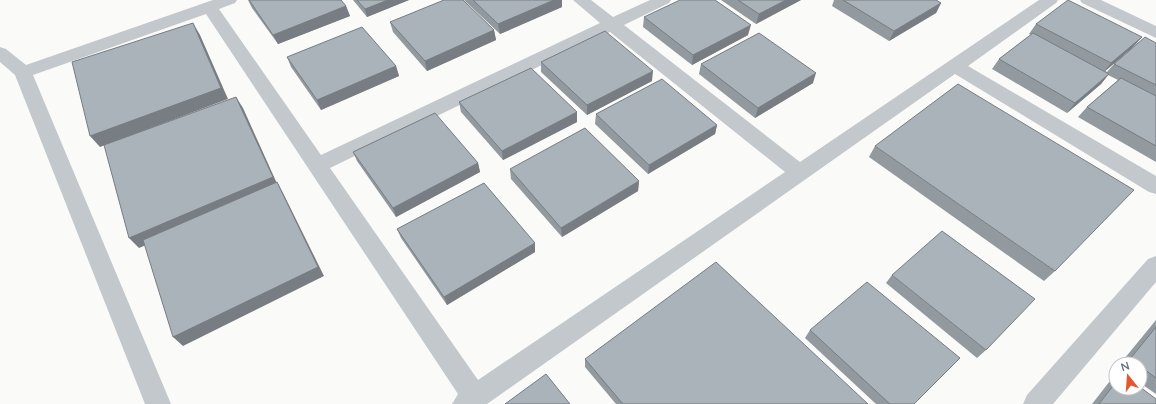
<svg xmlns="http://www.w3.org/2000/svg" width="1156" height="404" viewBox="0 0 1156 404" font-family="Lato,sans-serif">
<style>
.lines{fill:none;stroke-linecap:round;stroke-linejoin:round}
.minor{fill:#c3c8cc;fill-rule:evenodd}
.wall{fill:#929a9f}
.shaded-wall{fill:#777d82}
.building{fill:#aab3b9;stroke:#777d82}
</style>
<rect width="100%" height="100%" fill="#fafaf8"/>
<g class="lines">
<g class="minor">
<path d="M213 0H237L235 3 219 9 321 155 600 23 573 0H591L613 17 650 0H671L669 3 624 25 800 162 1039 0H1058L1056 3 968 66 1156 176V194L1149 192 955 74 487 404H452L458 394 206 14 33 75 171 404H145L15 75 0 62V47L6 49 26 65ZM610 32 785 172 478 380 330 168Z"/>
<path d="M1080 0H1101L1156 26V38L1082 3Z"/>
<path d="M1156 256V282L1053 404H1023L1027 395 1148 259Z"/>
</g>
</g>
<g class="wall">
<path d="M248 0 346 6 350 16 278 44 252 8Z"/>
<path d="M353 0H409L367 17Z"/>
<path d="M464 0H562V7L500 34Z"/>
<path d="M721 0H801L756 24Z"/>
<path d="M834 0H936L941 3 936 13 889 41 832 6Z"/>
<path d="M644 17 748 35 692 65 643 27Z"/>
<path d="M390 22 494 30 496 40 427 71 393 32Z"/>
<path d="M1036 24 1142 37 1133 47 1105 71 1107 72 1114 64 1156 43V162L1078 117 1087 107 1118 80 1108 75 1101 84 1067 113 992 69 999 59 1031 35 1029 34Z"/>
<path d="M287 57 396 66 399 76 321 110 291 67Z"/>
<path d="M541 62 652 81 587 115 541 72Z"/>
<path d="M701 64 813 83 755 118 699 74Z"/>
<path d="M459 102 577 112V122L503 160 461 112Z"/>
<path d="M596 114 717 125 715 134 648 174 595 124Z"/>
<path d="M875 146 1055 271 1044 281 869 157Z"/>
<path d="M353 152 478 163 480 172 396 217 357 161Z"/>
<path d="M510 169 639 181 638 191 562 237 511 179Z"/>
<path d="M397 229 535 243V252L447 305 401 238Z"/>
<path d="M892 275 986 350 977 358 886 283Z"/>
<path d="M1156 320V394L1140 383V364H1120Z"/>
<path d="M810 330 914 404H876L805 338Z"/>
<path d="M585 359 868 404H616L585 367Z"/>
<path d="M1116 378V388L1156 404H1092L1110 381Z"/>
</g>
<g class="shaded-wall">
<path d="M388 0H409L367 17 365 9Z"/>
<path d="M554 0H562V7L500 34 498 24Z"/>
<path d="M786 0H801L756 24 759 14Z"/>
<path d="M941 3 936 13 889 41 894 31Z"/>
<path d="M346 6 350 16 278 44 273 35Z"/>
<path d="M193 23 200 35 228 99 100 147 90 136Z"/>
<path d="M751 25 748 35 692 65 693 55Z"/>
<path d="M494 30 496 40 427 71 425 61Z"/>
<path d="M1142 37 1133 47 1103 73 1111 63Z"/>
<path d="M396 66 399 76 321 110 317 100Z"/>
<path d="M653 71 652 81 587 115V105Z"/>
<path d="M816 73 813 83 755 118 758 108Z"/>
<path d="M1109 74 1101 84 1067 113 1075 103Z"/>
<path d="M236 97 243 108 279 188 139 248 129 238Z"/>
<path d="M577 112V122L503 160 502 151Z"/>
<path d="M717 125 715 134 648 174 649 165Z"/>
<path d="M478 163 480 172 396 217 393 208Z"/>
<path d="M639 181 638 191 562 237 561 228Z"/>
<path d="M277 182 283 193 324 276 183 346 173 337Z"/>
<path d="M535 243V252L447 305 444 297Z"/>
</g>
<g class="building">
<path d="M249 0H341L346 6 273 35Z"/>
<path d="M357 0H388L365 9Z"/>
<path d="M444 0H463L494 30 425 61 390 22Z"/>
<path d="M473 0H554L498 24Z"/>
<path d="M680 0H715L751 25 693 55 644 17Z"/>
<path d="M738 0H786L759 14Z"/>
<path d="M843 0H936L941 3 894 31Z"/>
<path d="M1068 0 1142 37 1111 63 1036 24Z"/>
<path d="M193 23 221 88 90 136 72 62Z"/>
<path d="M362 27 396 66 317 100 287 57Z"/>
<path d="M605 31 653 71 587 105 541 62Z"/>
<path d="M759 33 816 73 758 108 701 64Z"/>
<path d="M1033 33 1109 74 1075 103 999 59Z"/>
<path d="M1145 37 1156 43V85L1114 64Z"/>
<path d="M531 68 577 112 502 151 459 102Z"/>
<path d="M1121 78 1156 96V146L1087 107Z"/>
<path d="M662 79 717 125 649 165 596 114Z"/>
<path d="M958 84 1134 190 1055 271 875 146Z"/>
<path d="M236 97 273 177 129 238 104 145Z"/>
<path d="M435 113 478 163 393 208 353 152Z"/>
<path d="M585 128 639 181 561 228 510 169Z"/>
<path d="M277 182 318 267 173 337 143 240Z"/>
<path d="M484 183 535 243 444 297 397 229Z"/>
<path d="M942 231 1035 299 986 350 892 275Z"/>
<path d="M716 262 868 404H623L585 359Z"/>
<path d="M867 282 960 358 914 404H890L810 330Z"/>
<path d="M1156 327V378L1140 366V364H1137L1130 359Z"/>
<path d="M546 374 570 404H505Z"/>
<path d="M1116 382V388H1140V387L1156 399V404H1099Z"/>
</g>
<g transform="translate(1128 376) rotate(343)"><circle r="19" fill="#ffffff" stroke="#c1c8cd"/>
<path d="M0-3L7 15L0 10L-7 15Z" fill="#e4572e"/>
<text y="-6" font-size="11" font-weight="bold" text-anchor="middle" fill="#657683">N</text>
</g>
</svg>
